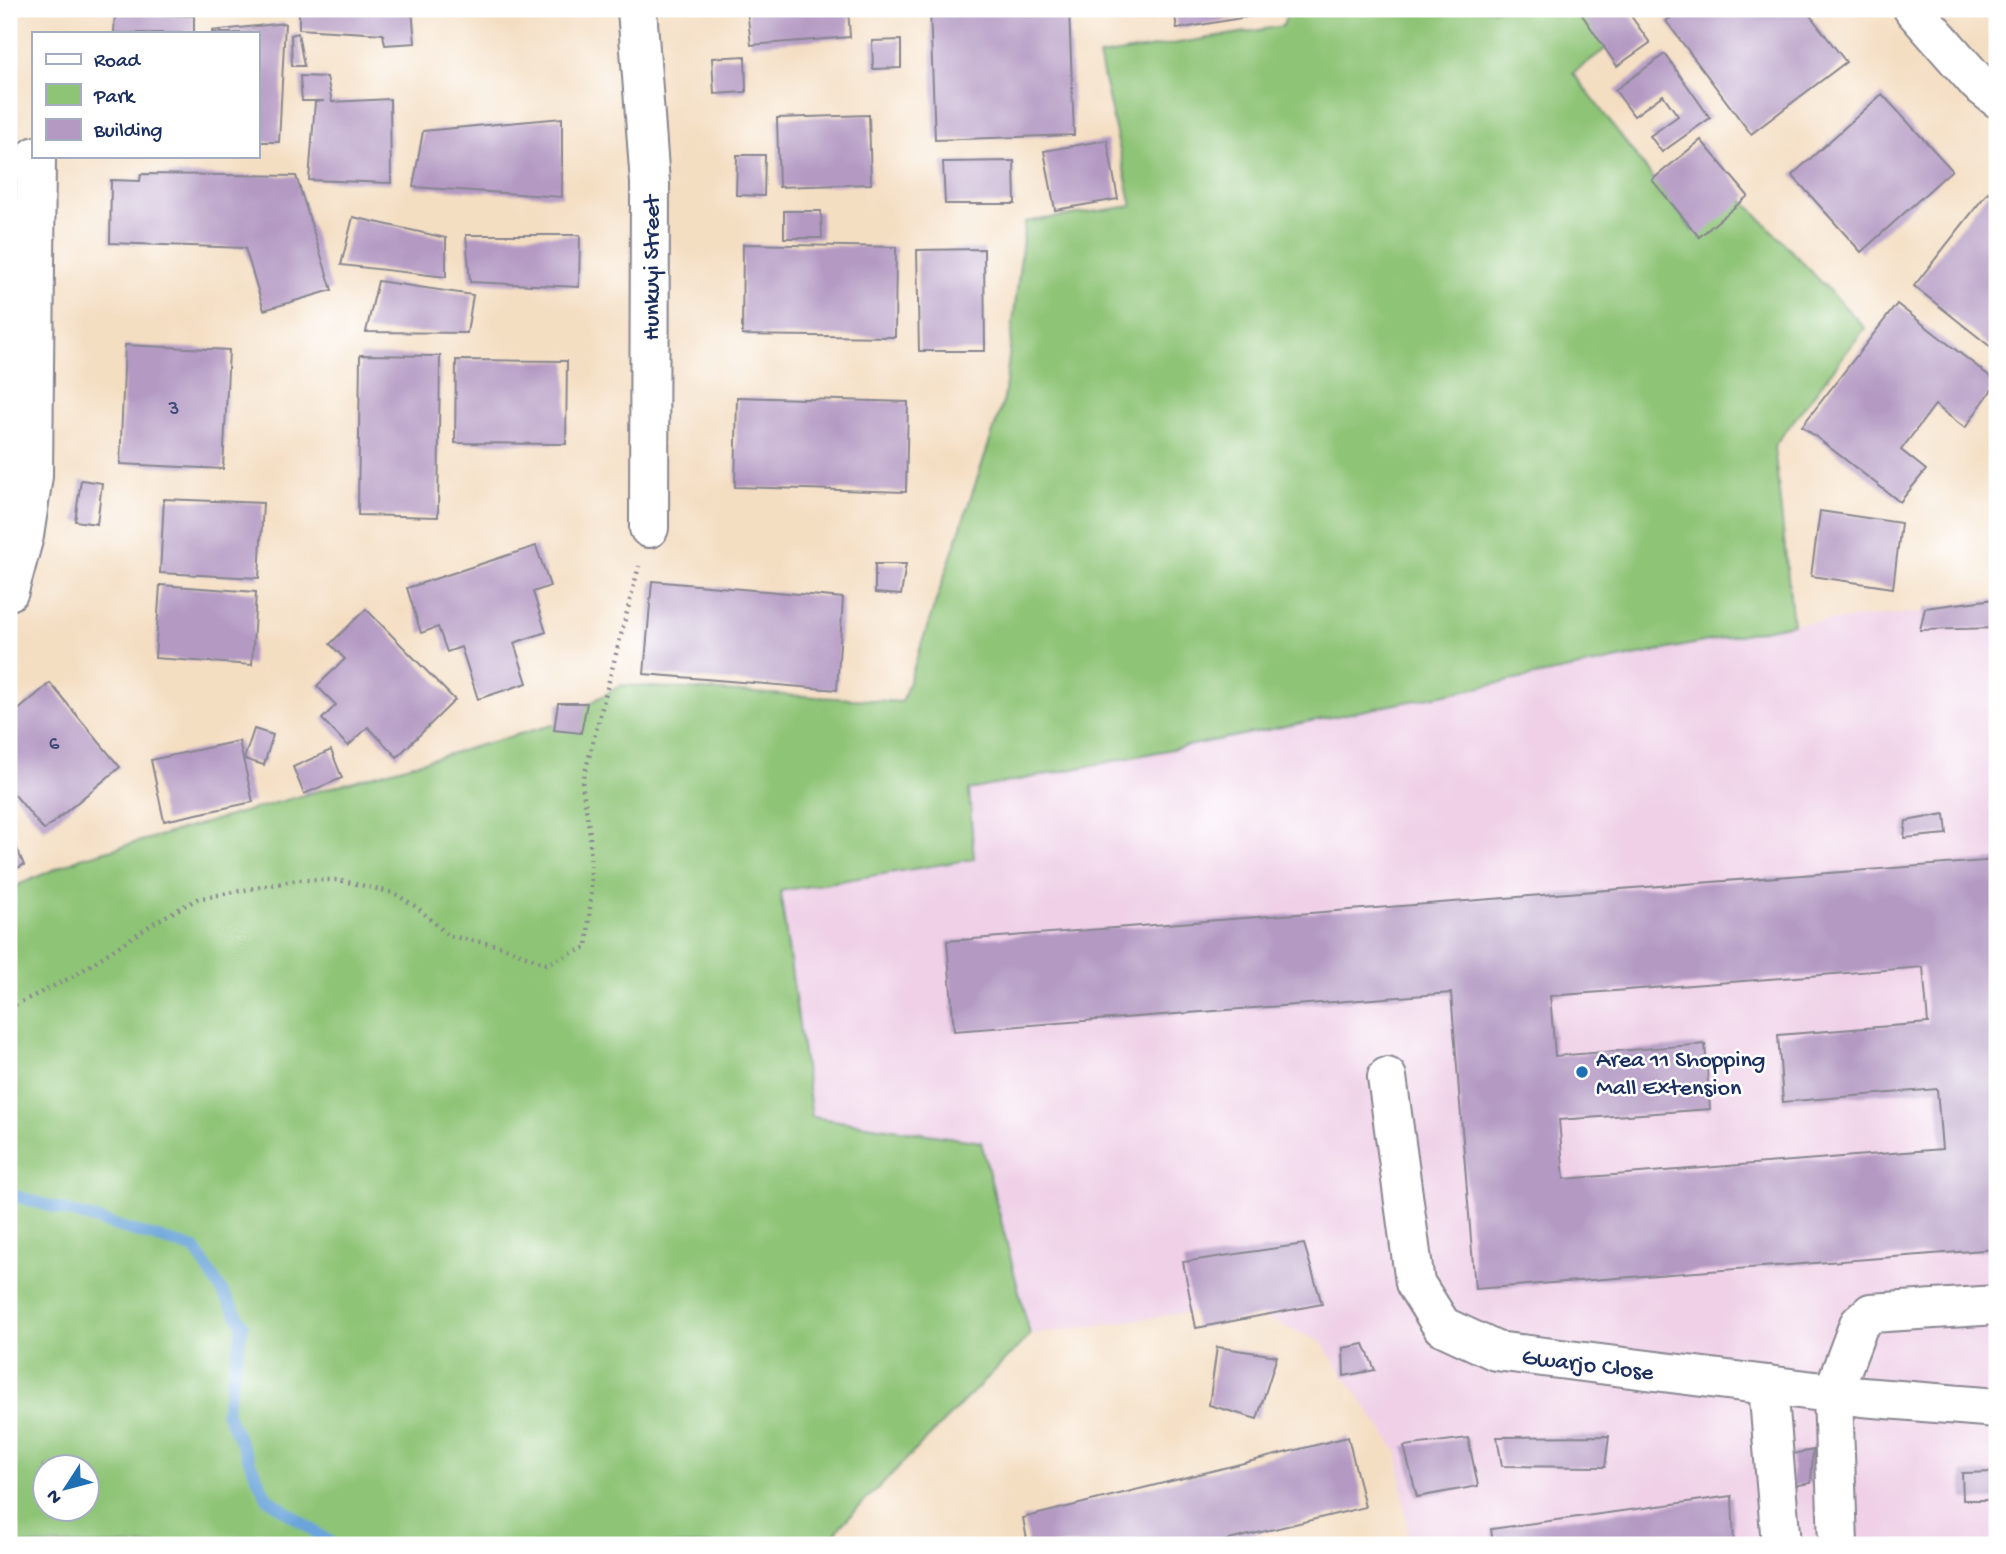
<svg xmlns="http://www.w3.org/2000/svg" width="2006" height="1554" viewBox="0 0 2006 1554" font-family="'Gochi Hand',sans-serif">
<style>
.built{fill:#efd0e7}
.green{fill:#8ec476;stroke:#547a6a;stroke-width:2;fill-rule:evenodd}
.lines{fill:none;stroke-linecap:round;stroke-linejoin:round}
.stream{stroke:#6aa4da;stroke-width:12}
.building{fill:#b49ac3;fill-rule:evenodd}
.minor-casing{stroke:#888690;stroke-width:42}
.path{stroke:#888690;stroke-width:4.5;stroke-dasharray:2 5;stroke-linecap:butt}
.minor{stroke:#fff;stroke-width:38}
.poi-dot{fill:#1f6fb2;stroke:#fff;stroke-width:2.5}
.labels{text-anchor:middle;stroke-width:5;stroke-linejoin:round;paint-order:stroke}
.number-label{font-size:21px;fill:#414a77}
.street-label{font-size:24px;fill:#1b2f5e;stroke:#fff}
.poi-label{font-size:24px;fill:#1b2f5e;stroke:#fff;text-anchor:start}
</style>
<rect width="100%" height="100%" fill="#fff"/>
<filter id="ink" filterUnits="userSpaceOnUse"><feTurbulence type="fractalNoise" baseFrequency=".0143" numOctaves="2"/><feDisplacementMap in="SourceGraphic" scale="14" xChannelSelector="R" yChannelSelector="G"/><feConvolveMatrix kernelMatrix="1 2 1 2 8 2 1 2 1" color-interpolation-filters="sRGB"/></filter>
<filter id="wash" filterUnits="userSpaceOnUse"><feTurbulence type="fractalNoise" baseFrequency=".00686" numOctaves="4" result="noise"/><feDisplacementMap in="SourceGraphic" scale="28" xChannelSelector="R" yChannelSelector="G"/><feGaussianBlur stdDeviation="1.57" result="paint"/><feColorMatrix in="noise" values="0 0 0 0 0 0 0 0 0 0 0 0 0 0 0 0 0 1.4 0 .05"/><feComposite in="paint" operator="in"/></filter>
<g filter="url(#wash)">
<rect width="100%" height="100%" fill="#f4dec2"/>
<path class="built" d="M1997 605V1545H1409L1398 1453 1320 1341 1234 1306 1030 1335 981 1142 812 1118 780 891 973 859 968 790 1793 624Z"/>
<path class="green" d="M1288 9H1585L1608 47 1573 73 1693 231 1740 197 1865 328 1774 446 1793 624 969 790 974 859 780 891 812 1117 981 1142 1030 1335 842 1524 828 1545H9V889L81 858 555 724 621 685 902 702 1004 399 1025 222 1132 206 1099 56 1283 26ZM46 1466H88V1508H46Z"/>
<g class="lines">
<path class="stream" d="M9 1194 195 1249 243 1324 226 1412 267 1498 334 1545"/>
</g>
<g id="blocks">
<g class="building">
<path d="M299 9H412L415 43 385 45 383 34 299 29Z"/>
<path d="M747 9H848L850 37 751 45Z"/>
<path d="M863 9H898V10L864 14Z"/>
<path d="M930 9H1069L1074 135 935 140Z"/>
<path d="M1174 9H1287V10L1177 29Z"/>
<path d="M1578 9H1617L1620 12 1626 9 1650 43 1617 66Z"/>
<path d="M1683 9H1805L1846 62 1751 134 1666 21Z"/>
<path d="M115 13 194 16V33H114Z"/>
<path d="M285 23 279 142H257V33H212V31Z"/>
<path d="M298 33 304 66H292L291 35Z"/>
<path d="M901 40V68L873 69 872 41Z"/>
<path d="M1665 54 1710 118 1662 152 1650 136 1678 116 1663 95 1634 116 1615 90Z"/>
<path d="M745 56 746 92 714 94 712 58Z"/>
<path d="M300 76 327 77 332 102 390 99 391 183 309 180 315 102 324 101H302Z"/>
<path d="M1882 94 1952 170 1861 252 1792 175Z"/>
<path d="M869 115 871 184 779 187 777 118Z"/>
<path d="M562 118V197L413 187 423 131Z"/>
<path d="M1107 140 1118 199 1055 210 1044 151Z"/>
<path d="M1701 140 1748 196 1699 237 1652 180Z"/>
<path d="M737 155H765L764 196 736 195Z"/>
<path d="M1014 161 1015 204H945L943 162Z"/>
<path d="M141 174 296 176 332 290 264 310 245 248 110 243 111 180 140 181Z"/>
<path d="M1988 192 1997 199V352L1914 286Z"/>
<path d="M784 211H821L822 238H784Z"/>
<path d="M353 217 446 238V277L341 265Z"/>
<path d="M466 235H580L579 287 470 282Z"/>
<path d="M21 242 15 298H9V244Z"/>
<path d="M743 244 896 247 895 337 742 335Z"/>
<path d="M984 249 985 351H919L917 250Z"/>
<path d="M378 281 473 295 467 333 366 332Z"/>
<path d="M1897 304 1997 382 1965 428 1935 405 1901 450 1926 470 1900 502 1802 426Z"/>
<path d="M125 345 229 350 223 469 120 464Z"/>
<path d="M9 347H14L11 410H9Z"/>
<path d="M360 355 440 356 438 517 358 515Z"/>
<path d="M456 360 567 361 566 444 455 443Z"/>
<path d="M737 397 908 402 906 492 735 487Z"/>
<path d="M81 480 102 483 97 524 75 521Z"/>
<path d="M164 499 263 503 259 578 160 573Z"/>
<path d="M1820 511 1901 523 1893 588 1811 576Z"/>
<path d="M536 546 550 586 533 592 546 632 514 643 527 683 478 699 461 647 447 652 438 627 421 633 407 588Z"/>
<path d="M875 564H906L901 595 875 593Z"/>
<path d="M652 581 843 598 837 690 644 674Z"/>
<path d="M160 585 256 592 252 665 155 658Z"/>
<path d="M1995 599 1997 628 1920 630 1925 608Z"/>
<path d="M366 609 455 700 397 757 368 727 348 746 322 719 336 705 317 686 345 659 330 644Z"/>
<path d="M50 683 120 767 44 830 9 788V718Z"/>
<path d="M558 703H587L581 733 554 730Z"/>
<path d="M254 729 273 735 264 765 244 759Z"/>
<path d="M239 741 253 802 164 821 151 760Z"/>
<path d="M331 750 342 778 304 794 293 767Z"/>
<path d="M1945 814 1947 834 1904 838 1906 821Z"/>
<path d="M14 842 24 865 9 872V844Z"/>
<path d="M1997 860V1249L1475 1289 1451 993 954 1031 947 941ZM1923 967 1928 1023 1778 1035 1783 1102 1937 1089 1942 1149 1564 1179 1559 1120 1710 1109 1705 1044 1555 1056 1550 996Z"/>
<path d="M1304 1244 1322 1304 1196 1328 1183 1262Z"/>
<path d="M1364 1344 1375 1370 1344 1376 1343 1348Z"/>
<path d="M1217 1347 1277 1356 1257 1419 1209 1405Z"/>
<path d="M1609 1436 1605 1467 1502 1466 1497 1437Z"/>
<path d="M1348 1437 1365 1507 1208 1545H1028L1023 1518Z"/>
<path d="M1468 1438 1478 1486 1417 1497 1404 1446Z"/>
<path d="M1813 1450 1811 1483 1792 1486V1454Z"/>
<path d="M1997 1472V1500H1963L1962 1473Z"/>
<path d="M1732 1496 1734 1545H1493L1491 1529Z"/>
</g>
</g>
</g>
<g filter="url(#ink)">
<use href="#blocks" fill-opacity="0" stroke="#888690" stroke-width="2"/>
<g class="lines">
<defs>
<g id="minor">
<path d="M637 9 650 183 649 528"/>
<path d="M1913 9 1978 83 1997 98"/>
<path d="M9 591 24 536 33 476 36 156"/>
<path d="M1387 1077 1415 1283 1442 1326 1496 1351 1862 1397 1997 1408"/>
<path d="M1768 1385 1781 1545"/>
<path d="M1838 1545 1833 1393 1859 1324 1871 1313 1997 1305"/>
</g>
</defs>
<use href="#minor" class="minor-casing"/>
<path class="path" d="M9 1008 74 976 155 922 197 899 298 880H339L394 893 418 908 449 936 501 946 546 964 587 947 591 894 590 834 582 784 639 566"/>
<use href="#minor" class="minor"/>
</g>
</g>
<circle class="poi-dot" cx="1582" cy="1072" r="7"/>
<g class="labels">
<g class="number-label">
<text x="174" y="414">3</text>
<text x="54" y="749">6</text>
</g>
<g class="street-label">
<text transform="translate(650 268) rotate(-90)" y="8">Hunkuyi Street</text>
<text transform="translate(1588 1363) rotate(7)" y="8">Gwarjo Close</text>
</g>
<g class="poi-label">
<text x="1596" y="1066">Area 11 Shopping<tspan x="1596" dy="28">Mall Extension</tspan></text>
</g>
</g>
<rect width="2006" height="1554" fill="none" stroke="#fff" stroke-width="35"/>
<rect x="32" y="32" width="228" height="126" fill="#ffffff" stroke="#a4acbf" stroke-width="2"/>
<rect x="46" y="54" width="35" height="10" fill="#ffffff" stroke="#a4acbf" stroke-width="2"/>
<text x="94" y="66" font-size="21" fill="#1b2f5e">Road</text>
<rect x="46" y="84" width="35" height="21" fill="#8ec476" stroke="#a4acbf" stroke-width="2"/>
<text x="94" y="102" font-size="21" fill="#1b2f5e">Park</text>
<rect x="46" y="119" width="35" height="21" fill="#b49ac3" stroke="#a4acbf" stroke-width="2"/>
<text x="94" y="136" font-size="21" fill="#1b2f5e">Building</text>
<g transform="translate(66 1488) rotate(234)"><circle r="33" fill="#ffffff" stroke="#a4acbf" stroke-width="2"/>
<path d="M0-5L12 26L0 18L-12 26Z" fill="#1f6fb2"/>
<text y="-10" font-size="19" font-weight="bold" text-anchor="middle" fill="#1b2f5e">N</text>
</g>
</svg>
